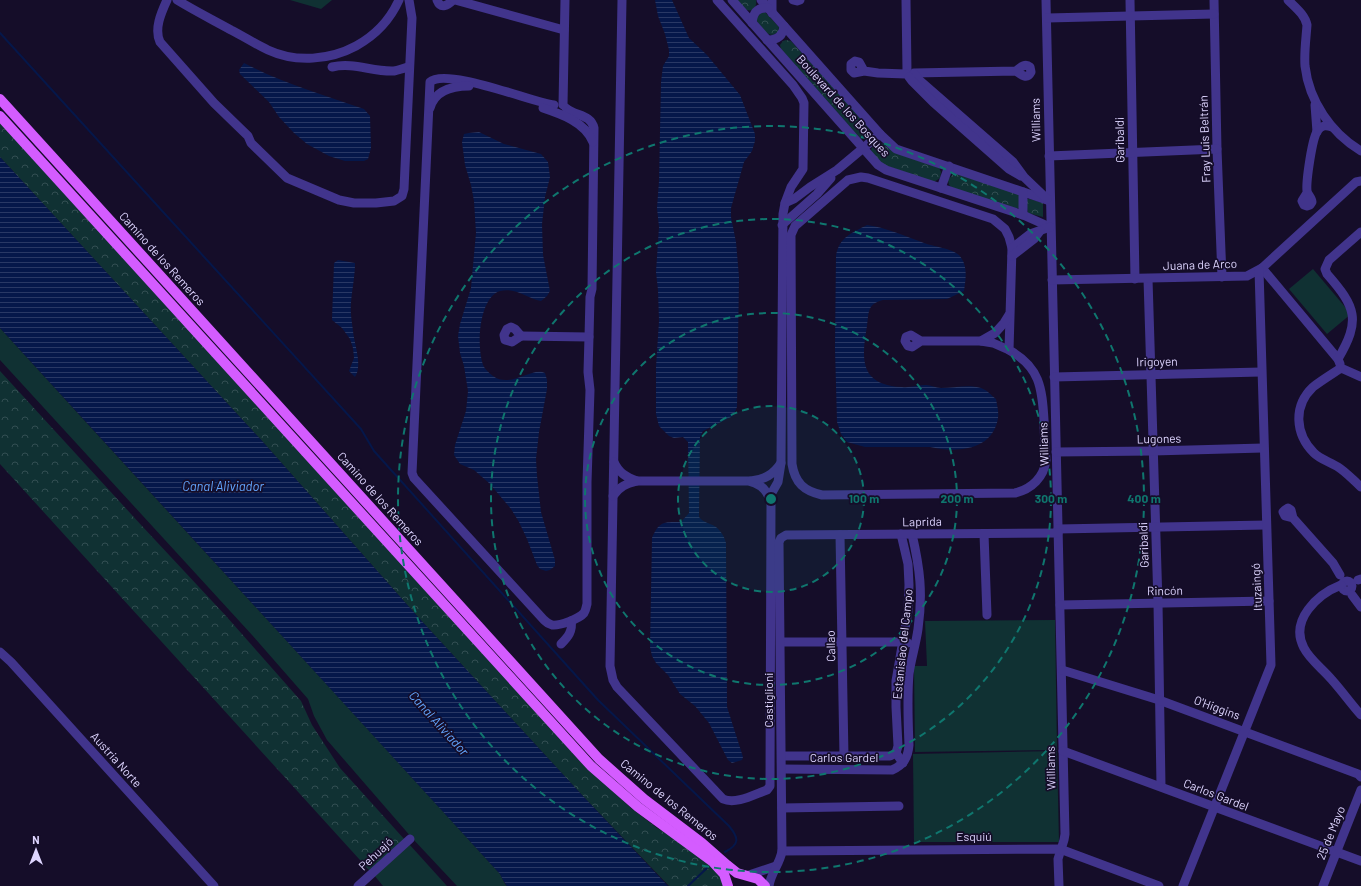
<svg xmlns="http://www.w3.org/2000/svg" width="1361" height="886" viewBox="0 0 1361 886" font-family="Barlow,sans-serif">
<style>
.grass{fill:#103133}
.forest{fill:url(#forest-crowns)}
.water{fill:url(#water-rules)}
.lines{fill:none;stroke-linecap:round;stroke-linejoin:round}
.stream{stroke:#05174a;stroke-width:2}
.minor{stroke:#41348c;stroke-width:9}
.major{stroke:#d45cff;stroke-width:10}
.ring{fill:none;stroke:#0f766e;stroke-width:2;stroke-dasharray:7 5}
.labels{text-anchor:middle;stroke-width:3.5;stroke-linejoin:round;paint-order:stroke}
.street-label{font-size:12px;fill:#ded5ff;stroke:#150d29}
.water-label{font-size:13px;font-style:italic;fill:#63a6ff;stroke:#150d29}
.centre{fill:#0f766e;stroke:#150d29;stroke-width:2}
.ring-label{font-size:12px;text-anchor:middle;font-weight:bold;fill:#0f766e;stroke:#150d29;stroke-width:3.5;stroke-linejoin:round;paint-order:stroke}
</style>
<defs>
<pattern id="forest-crowns" width="20" height="18" patternUnits="userSpaceOnUse"><rect width="20" height="18" fill="#103133"/><path d="M2 6a3 3 0 1 1 6 0M12 15a3 3 0 1 1 6 0" fill="none" stroke="#324e52"/></pattern>
<pattern id="water-rules" width="6" height="5" patternUnits="userSpaceOnUse"><rect width="6" height="5" fill="#05174a"/><path d="M0 2.5h6" fill="none" stroke="#293865"/></pattern>
</defs>
<rect width="100%" height="100%" fill="#150d29"/>
<g class="grass">
<path d="M290 0H332L321 9Z"/>
<path d="M1313 269 1351 314 1327 334 1289 289Z"/>
<path d="M0 328C166 510 334 692 500 874L505 884 507 886H457L412 838 327 740 314 716 308 699 252 635 0 360Z"/>
<path d="M1055 620 1057 750 915 752 914 666H927L925 621Z"/>
<path d="M1057 751 1059 842H914L913 754Z"/>
<path d="M409 844 447 886H383L374 875Z"/>
</g>
<g class="forest">
<path d="M737 0H756C757 6 754 12 747 10 743 8 740 3 737 0Z"/>
<path d="M765 12 779 27 778 32 773 35C766 35 759 26 756 19L761 13Z"/>
<path d="M786 40 791 41 868 126 870 132 868 137 861 139 781 49 780 45 783 41Z"/>
<path d="M0 122 505 677 577 758 631 808 657 828 693 849 716 868 726 886H669L581 794 418 617 263 442 0 157Z"/>
<path d="M876 142 882 143 896 153 939 168 941 172 940 178 934 182 884 165 871 152 872 146Z"/>
<path d="M954 173H957L1018 194 1019 196V208L1016 209 952 188 949 185 948 180Z"/>
<path d="M1027 199H1030L1043 203V217L1028 213 1026 201Z"/>
<path d="M0 371 142 526 226 616 301 701 312 725 340 768 405 840 370 871 0 464Z"/>
</g>
<g class="water">
<path d="M655 0H672L689 38 707 55 740 95 755 134V141L752 151 744 162 731 208V217L736 242 739 277 737 407 734 414 731 417 703 431 700 437 699 517C702 521 706 522 710 524 719 527 724 535 726 543L727 707 743 757 742 760 732 763 728 760 709 723 695 706 680 694 668 675 656 663 652 656 650 647 652 538C659 521 664 522 681 522L689 513 688 442 683 437 674 438 669 436 659 426 656 414V367L659 321 658 290 656 272 659 227 657 208 659 181 661 82 663 66 669 56V50L665 34 658 16Z"/>
<path d="M244 63C282 83 323 95 364 109L370 116 371 148 368 159 364 161H345L329 156 307 144 294 133 279 117 269 102 240 74 239 70Z"/>
<path d="M479 132 504 144 541 154 548 162 550 177 545 197 542 224 543 255 550 291 547 296 541 301C527 298 515 287 500 291 478 298 476 350 484 367 486 370 489 373 493 376 511 389 532 366 545 373L547 380V389L539 432 536 459 537 476 541 512 555 560V566L550 570 546 571 540 569 537 565 527 539 519 522 511 509 489 483 474 470 460 464 454 455 455 445 466 411 468 391 464 366 460 353 458 336 460 324 471 288 476 233 474 201 471 185 465 165 462 142 464 134 469 133Z"/>
<path d="M0 157 263 442 418 617 581 794 668 886H507L503 880 500 874 0 328Z"/>
<path d="M867 225C887 228 905 236 924 243 932 246 953 249 959 255 968 265 966 278 964 291L947 299 883 300C867 304 869 312 867 326 861 360 860 385 902 387 910 388 918 385 926 385 931 385 936 388 941 388 954 388 969 384 981 388 987 390 991 395 996 399 997 405 999 412 998 418 993 451 956 453 930 447H865L847 442 841 434 837 422 835 348 836 256C839 237 852 233 867 225Z"/>
<path d="M338 260 355 263C355 276 352 290 351 303 350 312 352 322 353 331 354 343 363 366 355 377L349 371 354 358 353 348 350 339 342 328 332 320 334 263Z"/>
</g>
<g class="lines">
<g class="stream">
<path d="M0 33 361 429 374 451 598 700 729 826C739 838 740 844 725 852"/>
<path d="M688 886 707 868"/>
</g>
<g class="minor">
<path d="M167 0C161 13 154 29 160 42L214 103 248 136 251 143 287 178 339 200 354 203H376L394 201 402 196 404 189 405 167 412 18 409 0"/>
<path d="M177 0C195 11 213 20 231 30 243 36 255 44 268 50 296 63 330 60 356 46 376 35 390 20 399 0"/>
<path d="M437 0C441 10 448 5 453 0"/>
<path d="M455 0 564 30"/>
<path d="M622 0 610 666 613 680 617 687 723 799C736 805 755 794 767 790L770 786V781L771 504C769 492 762 484 749 481H637"/>
<path d="M717 0 793 85 802 98 804 103 803 169 791 187 785 203 783 214 781 463"/>
<path d="M732 0 878 165 886 170 1023 215 1050 227"/>
<path d="M761 0 880 134 896 149 1050 201"/>
<path d="M772 0V13"/>
<path d="M793 0 797 1 800 0"/>
<path d="M906 0 907 71"/>
<path d="M1046 0 1065 834 1064 840 1058 859 1059 886"/>
<path d="M1130 0 1135 279"/>
<path d="M1214 0 1217 149 1222 277"/>
<path d="M1288 0C1296 8 1305 15 1307 25 1306 39 1304 52 1305 66 1309 101 1331 133 1361 151"/>
<path d="M1047 18 1214 14"/>
<path d="M752 23C753 13 757 7 768 8"/>
<path d="M767 40C777 40 783 36 784 26"/>
<path d="M332 67C354 62 372 72 394 71 399 70 404 68 409 67"/>
<path d="M864 71 859 62 855 61 851 64V70L854 73 864 71 878 73 906 74"/>
<path d="M914 73 1016 71C1022 75 1027 80 1031 72L1030 67C1025 63 1021 67 1016 71"/>
<path d="M914 74 919 80 1013 162 1024 177 1047 199"/>
<path d="M909 77 912 81 933 102 1009 169 1021 176"/>
<path d="M554 105C532 102 445 67 430 82L412 473 414 478 544 620C546 622 548 624 552 625 559 626 579 619 584 613 586 610 586 607 587 604V482L590 390 588 372 589 337 590 297 592 289 594 128C591 114 575 116 566 108"/>
<path d="M563 105 565 0"/>
<path d="M1315 105 1317 132"/>
<path d="M430 108C435 90 452 86 469 86"/>
<path d="M543 108C561 114 585 122 593 142"/>
<path d="M1049 156 1217 149"/>
<path d="M861 177 868 178 993 219 1005 229 1009 237 1012 248 1009 350C1040 367 1042 388 1044 420 1044 433 1045 447 1046 460 1044 477 1032 489 1015 493L822 495C804 491 795 483 792 464L791 235 795 226 848 180Z"/>
<path d="M941 188 949 166"/>
<path d="M1023 192V215"/>
<path d="M1307 193 1302 201 1304 205 1307 206 1310 205 1312 202C1312 198 1308 195 1307 191 1306 182 1312 137 1318 130 1322 125 1326 125 1332 127"/>
<path d="M785 203 794 199 810 187 837 170 880 134"/>
<path d="M782 225 817 194 831 178"/>
<path d="M1012 248 1030 234 1050 227"/>
<path d="M1012 256 1034 239 1040 231"/>
<path d="M1262 268 1338 359 1340 364"/>
<path d="M1148 279 1158 603 1161 786"/>
<path d="M1052 280 1247 276 1262 268 1356 182 1361 181"/>
<path d="M511 327 515 329 521 336 512 342 505 340 504 335 507 329Z"/>
<path d="M521 336 589 337"/>
<path d="M921 341 912 347 908 346 905 341 906 337 911 335 921 341H981L995 333 1004 323 1009 315"/>
<path d="M981 341 993 343 1009 350"/>
<path d="M1338 359C1361 320 1356 307 1327 274L1325 269 1329 260 1361 232"/>
<path d="M1054 377 1261 372"/>
<path d="M1361 377 1341 368C1332 374 1322 380 1313 387 1293 406 1295 434 1314 453 1320 459 1330 462 1338 467 1346 472 1353 480 1361 487"/>
<path d="M1056 452 1153 451 1263 448"/>
<path d="M751 481C765 479 773 475 781 463L778 482 770 496"/>
<path d="M613 496C620 486 626 484 637 481 626 477 619 473 614 462"/>
<path d="M1293 518 1285 516 1283 512 1285 510 1288 508 1291 510 1293 518 1333 563 1340 575"/>
<path d="M1058 529 1266 525"/>
<path d="M901 534 908 564 909 585 908 611 896 681V707L898 746 896 753 903 763"/>
<path d="M984 534 987 615"/>
<path d="M840 535 844 757"/>
<path d="M1358 580 1361 579"/>
<circle cx="1347" cy="586" r="5"/>
<path d="M1341 585C1318 594 1289 620 1304 648 1310 660 1323 669 1332 680 1342 691 1351 704 1361 715"/>
<path d="M1352 595 1361 607"/>
<path d="M1060 605 1269 601"/>
<path d="M781 642H903L908 643"/>
<path d="M561 644C568 637 573 631 571 621"/>
<path d="M0 652 11 662 214 886"/>
<path d="M1062 670 1159 700 1358 774 1361 777"/>
<path d="M1063 751 1361 861"/>
<path d="M782 756H890L896 753"/>
<path d="M782 769 892 770C904 765 908 757 909 745 908 721 907 698 909 674 911 659 916 644 918 629 923 593 920 569 912 534"/>
<path d="M782 808 899 806"/>
<path d="M782 851 1060 849 1159 886"/>
<path d="M749 875 776 866"/>
<path d="M358 886 410 839"/>
<path d="M769 886C771 872 780 864 782 851L779 542 781 538 786 535 1058 533"/>
<path d="M1183 886 1271 665 1259 270"/>
<path d="M1323 886 1361 790"/>
</g>
<g class="major">
<path d="M0 99 599 759 644 799 702 843 727 865 737 873 758 879 765 886"/>
<path d="M0 116 591 766 638 807 713 862 724 874 728 886"/>
</g>
</g>
<circle cx="771" cy="499" r="93" fill="#0f766e" fill-opacity=".12"/>
<g class="ring">
<circle cx="771" cy="499" r="93"/>
<circle cx="771" cy="499" r="186"/>
<circle cx="771" cy="499" r="280"/>
<circle cx="771" cy="499" r="373"/>
</g>
<g class="labels">
<g class="street-label">
<text transform="translate(843 106) rotate(48)" y="4">Boulevard de los Bosques</text>
<text transform="translate(1036 120) rotate(-91)" y="4">Williams</text>
<text transform="translate(1205 139) rotate(-92)" y="4">Fray Luis Beltrán</text>
<text transform="translate(1120 140) rotate(-91)" y="4">Garibaldi</text>
<text transform="translate(162 259) rotate(48)" y="4">Camino de los Remeros</text>
<text transform="translate(1200 265) rotate(-2)" y="4">Juana de Arco</text>
<text transform="translate(1157 362) rotate(-1)" y="4">Irigoyen</text>
<text transform="translate(1159 439) rotate(-1)" y="4">Lugones</text>
<text transform="translate(1044 444) rotate(-92)" y="4">Williams</text>
<text transform="translate(380 499) rotate(48)" y="4">Camino de los Remeros</text>
<text transform="translate(922 522) rotate(-1)" y="4">Laprida</text>
<text transform="translate(1144 545) rotate(-92)" y="4">Garibaldi</text>
<text transform="translate(1257 587) rotate(-93)" y="4">Ituzaingó</text>
<text transform="translate(1165 591) rotate(-1)" y="4">Rincón</text>
<text transform="translate(903 644) rotate(-84)" y="4">Estanislao del Campo</text>
<text transform="translate(831 646) rotate(-91)" y="4">Callao</text>
<text transform="translate(769 700) rotate(-90)" y="4">Castiglioni</text>
<text transform="translate(1217 708) rotate(20)" y="4">O'Higgins</text>
<text x="844" y="762">Carlos Gardel</text>
<text transform="translate(116 760) rotate(48)" y="4">Austria Norte</text>
<text transform="translate(1051 768) rotate(-91)" y="4">Williams</text>
<text transform="translate(1216 795) rotate(21)" y="4">Carlos Gardel</text>
<text transform="translate(669 800) rotate(39)" y="4">Camino de los Remeros</text>
<text transform="translate(1331 833) rotate(-68)" y="4">25 de Mayo</text>
<text x="974" y="841">Esquiú</text>
<text transform="translate(376 854) rotate(-43)" y="4">Pehuajó</text>
</g>
<g class="water-label">
<text x="223" y="491">Canal Aliviador</text>
<text transform="translate(439 723) rotate(48)" y="5">Canal Aliviador</text>
</g>
</g>
<circle cx="771" cy="499" r="6" class="centre"/>
<g class="ring-label">
<text x="864" y="503">100 m</text>
<text x="957" y="503">200 m</text>
<text x="1051" y="503">300 m</text>
<text x="1144" y="503">400 m</text>
</g>
<g transform="translate(36 850)" stroke="#150d29" stroke-width="3" paint-order="stroke">
<path d="M0-3L7 15L0 10L-7 15Z" fill="#ded5ff"/>
<text y="-6" font-size="11" font-weight="bold" text-anchor="middle" fill="#ded5ff">N</text>
</g>
</svg>
